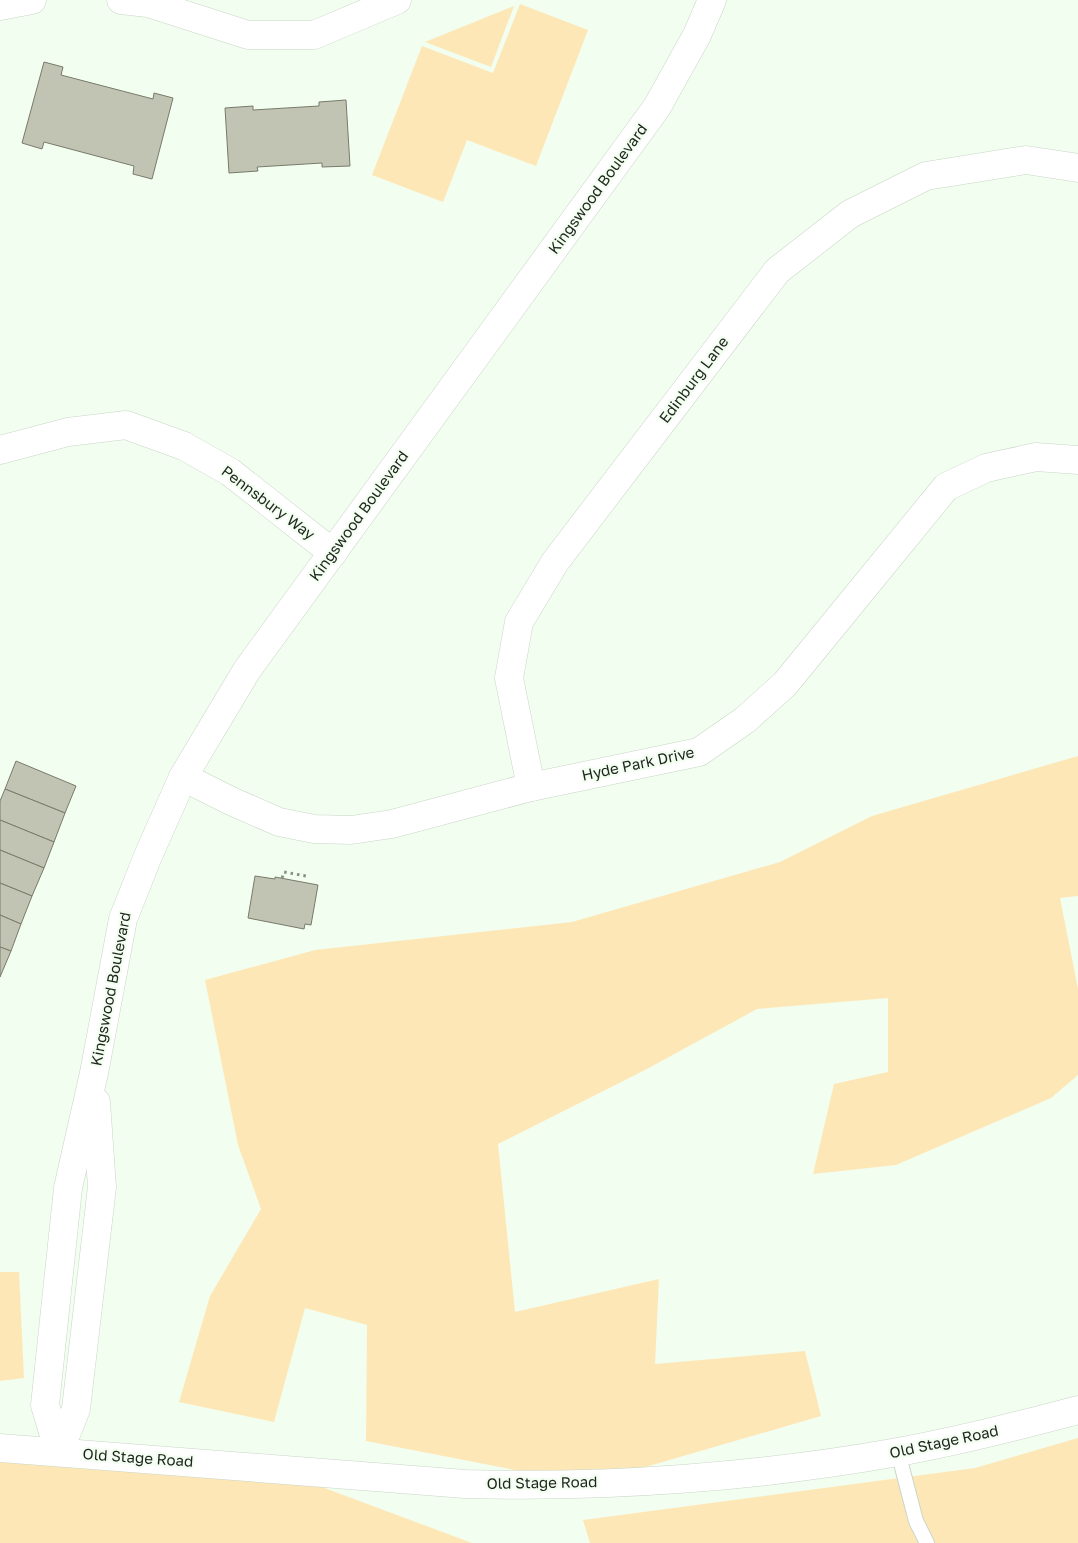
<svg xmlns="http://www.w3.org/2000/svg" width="1078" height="1543" viewBox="0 0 1078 1543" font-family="'Golos Text',sans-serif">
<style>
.green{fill:#fee7b7}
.building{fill:#c2c4b3;stroke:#787a6a}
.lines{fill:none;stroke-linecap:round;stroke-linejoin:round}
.lane-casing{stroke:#c9d6c7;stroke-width:16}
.street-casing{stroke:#c9d6c7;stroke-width:29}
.secondary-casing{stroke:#c9d6c7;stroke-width:29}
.path{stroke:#879085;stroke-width:3;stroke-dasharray:2.5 4;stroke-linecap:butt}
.lane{stroke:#fff;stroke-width:14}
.street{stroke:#fff;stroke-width:28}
.secondary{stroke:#fff;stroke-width:28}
.labels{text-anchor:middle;stroke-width:4.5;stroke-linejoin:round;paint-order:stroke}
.street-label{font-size:15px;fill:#1f241e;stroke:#f2feef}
</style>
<rect width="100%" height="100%" fill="#f2feef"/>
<g class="green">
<path d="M520 4 588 30 536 166 467 140 443 202 372 175 422 46 493 73Z"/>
<path d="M514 6 491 67 425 42Z"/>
<path d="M1078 756V896L1060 898 1078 989V1075L1051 1098 896 1165 813 1174 834 1084 888 1072V998L757 1009 645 1070 498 1144 515 1312 659 1279 655 1364 805 1351 821 1416 587 1484 366 1441 367 1325 305 1308 274 1422 179 1402 210 1296 261 1209 238 1145 205 980 315 950 572 922 780 862 872 816Z"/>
<path d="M0 1272H19L24 1378 0 1381Z"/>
<path d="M1078 1438V1543H590L583 1520 975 1468Z"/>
<path d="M0 1448 271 1468 472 1543H0Z"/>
</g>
<g class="building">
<path d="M44 62 63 67 61 75 153 99 154 93 173 98 152 179 133 174 134 166 44 142 42 149 22 143Z"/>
<path d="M346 100 350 166 322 167V163L257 167 258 171 229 173 225 108 253 106V110L319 106V102Z"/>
<path d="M16 761 76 786 65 813 5 789Z"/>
<path d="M5 789 65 813 54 842 0 820V801Z"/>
<path d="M0 820 54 842 44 868 0 850Z"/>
<path d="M0 850 44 868 32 896 0 883Z"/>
<path d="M255 876 275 879V877L318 885 311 925 305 924 304 929 248 918Z"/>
<path d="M0 883 32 896 21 924 0 915Z"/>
<path d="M0 915 21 924 11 951 0 947Z"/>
<path d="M0 947 11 951 0 977Z"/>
</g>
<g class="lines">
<defs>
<path id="lane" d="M898 1452 916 1521 927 1543"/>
<g id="street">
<path d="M121 0 148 3 248 35H314L397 0"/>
<path d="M0 6 32 0"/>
<path d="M0 450 68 432 126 425 184 446 230 472 333 553"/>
<path d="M183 777 231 801 279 822 314 829 351 830 392 824 531 787 699 752 745 720 785 684 946 487 986 468 1036 457 1078 460"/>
<path d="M531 787 509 678 519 622 555 562 777 271 850 214 926 176 1026 160 1078 168"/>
<path d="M59 1452 45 1405 68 1188 94 1073 123 919 148 856 183 777 247 670 657 107 697 35 712 0"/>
<path d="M59 1452 76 1409 102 1187 96 1102"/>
</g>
<path id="secondary" d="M0 1448 465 1484C607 1488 758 1477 898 1452 959 1441 1018 1426 1078 1410"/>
</defs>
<use href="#lane" class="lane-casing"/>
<use href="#street" class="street-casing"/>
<use href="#secondary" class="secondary-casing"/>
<path class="path" d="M282 878 284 872 306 876"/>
<use href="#lane" class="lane"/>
<use href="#street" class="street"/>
<use href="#secondary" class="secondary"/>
</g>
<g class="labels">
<g class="street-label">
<text transform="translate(598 189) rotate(-54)" y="5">Kingswood Boulevard</text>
<text transform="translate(694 380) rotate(-53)" y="5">Edinburg Lane</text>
<text transform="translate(268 503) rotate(37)" y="5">Pennsbury Way</text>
<text transform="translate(359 516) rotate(-54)" y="5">Kingswood Boulevard</text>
<text transform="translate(638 764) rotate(-12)" y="5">Hyde Park Drive</text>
<text transform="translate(111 989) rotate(-79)" y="5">Kingswood Boulevard</text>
<text transform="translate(944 1442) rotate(-12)" y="5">Old Stage Road</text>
<text transform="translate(138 1458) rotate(4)" y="5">Old Stage Road</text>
<text transform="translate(542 1483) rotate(-1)" y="5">Old Stage Road</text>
</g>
</g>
</svg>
